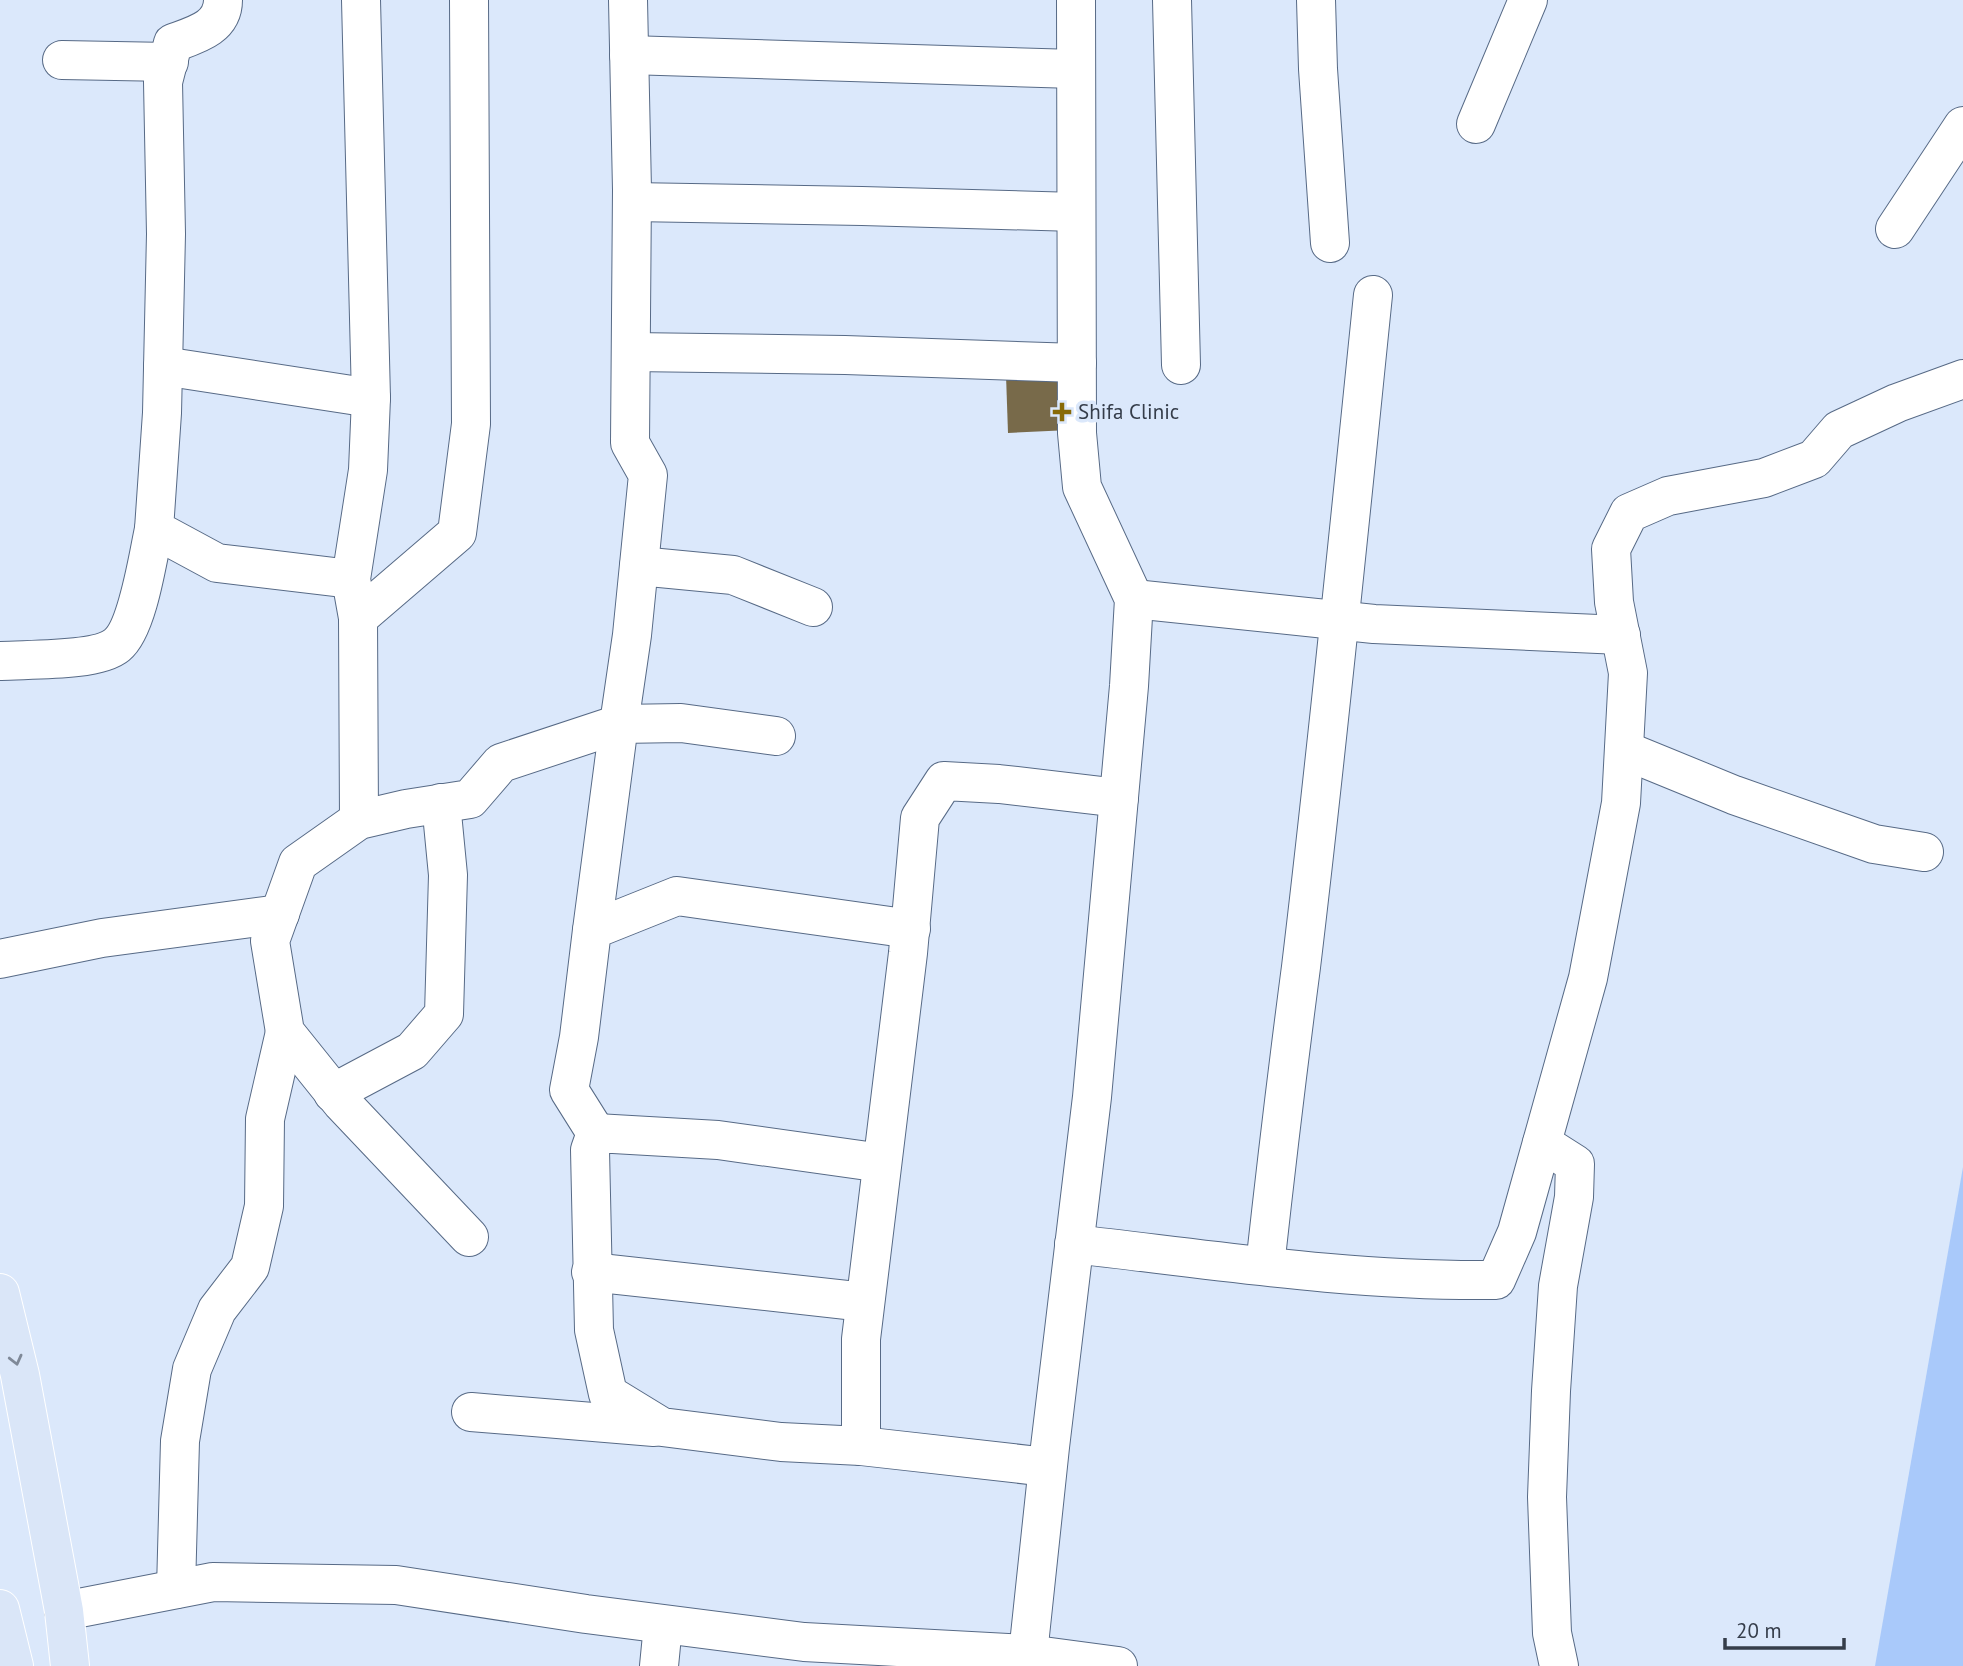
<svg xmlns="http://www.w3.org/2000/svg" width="1963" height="1666" viewBox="0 0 1963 1666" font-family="'PT Sans',sans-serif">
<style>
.green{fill:#a9c9fa}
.building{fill:#786a4a}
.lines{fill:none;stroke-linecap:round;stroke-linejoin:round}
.minor-casing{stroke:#576a86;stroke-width:40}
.major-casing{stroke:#fff;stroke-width:40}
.minor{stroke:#fff;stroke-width:38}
.major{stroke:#dae6f8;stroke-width:38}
.oneway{stroke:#7f8998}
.poi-dot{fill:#886a07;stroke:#dbe8fb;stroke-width:2.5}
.labels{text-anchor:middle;stroke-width:7;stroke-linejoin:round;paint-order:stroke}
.poi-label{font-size:21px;fill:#353d4a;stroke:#dbe8fb;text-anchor:start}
</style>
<rect width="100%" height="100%" fill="#dbe8fb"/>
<path class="green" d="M1963 1167V1666H1875Z"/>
<path class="building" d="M1067 372 1070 430 1008 433 1006 375Z"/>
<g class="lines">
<defs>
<g id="minor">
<path d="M223 0C223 28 195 35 173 43L163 82 166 234 162 413 154 529 217 563 351 579"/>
<path d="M1172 0 1181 365"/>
<path d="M1316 0 1318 69 1330 243"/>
<path d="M629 55 1075 69"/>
<path d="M62 60 169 62"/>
<path d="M1476 124 1528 0"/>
<path d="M632 202 862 206 1076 212"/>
<path d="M1895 229 1963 126"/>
<path d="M631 352 845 355 1077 363"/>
<path d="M163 366 371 398"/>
<path d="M639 566 733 575 813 607"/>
<path d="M1134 599 1374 624 1621 635"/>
<path d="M358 618 457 533 471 424 469 0"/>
<path d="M0 661C27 659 97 662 117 645 138 628 148 556 154 529"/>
<path d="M1624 750 1734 795 1874 844 1924 852"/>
<path d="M359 820 358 618 351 579 368 470 371 398 361 0"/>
<path d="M592 930 619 724 681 723 776 736"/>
<path d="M0 959 102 938 280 914"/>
<path d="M333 1093 412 1051 444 1014 448 875 441 803"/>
<path d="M596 1133 569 1090 579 1037 592 930 677 896 911 929"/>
<path d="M1542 1143 1575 1164 1574 1197 1558 1286 1551 1391 1547 1497 1552 1633 1559 1666"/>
<path d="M882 1163 718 1140 596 1133 590 1150 594 1330 608 1394 662 1427 781 1442 861 1446 1047 1467"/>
<path d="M469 1237 342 1103 285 1032 270 941 298 863 359 820 406 809 470 799 501 763 619 724 632 635 648 475 630 443 632 190 628 0"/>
<path d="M1074 1244C1214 1260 1355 1282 1496 1280L1517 1232 1588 978 1621 803 1628 673 1614 602 1611 549 1629 513 1668 496 1764 478 1814 459 1839 430 1897 403 1963 379"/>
<path d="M1265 1266C1276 1166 1288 1066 1301 967 1328 743 1350 519 1373 295"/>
<path d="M591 1272 865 1302"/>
<path d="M471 1412 654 1427"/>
<path d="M861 1446V1339L908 953 920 818 944 781 999 784 1119 798"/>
<path d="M176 1589 180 1441 192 1369 217 1310 250 1267 264 1206 265 1119 285 1032"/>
<path d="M64 1611 213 1582 396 1585 586 1614 804 1642 1028 1654 1118 1666"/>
<path d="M1028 1654 1050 1447 1092 1097 1129 686 1134 599 1082 487 1077 433 1076 0"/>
<path d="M659 1666 663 1625"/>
</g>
<g id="major">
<path d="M0 1293 20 1375 64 1611 70 1666"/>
<path d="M0 1609 14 1666"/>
</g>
</defs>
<use href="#minor" class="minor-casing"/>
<use href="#major" class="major-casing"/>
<use href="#minor" class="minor"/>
<use href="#major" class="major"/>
</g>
<defs><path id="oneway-chevron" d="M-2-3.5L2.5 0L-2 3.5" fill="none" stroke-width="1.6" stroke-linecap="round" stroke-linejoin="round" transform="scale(1.75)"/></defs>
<use class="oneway" href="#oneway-chevron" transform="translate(16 1360) rotate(76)"/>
<path class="poi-dot" d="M1058.5 401.5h7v7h7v7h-7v7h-7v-7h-7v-7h7z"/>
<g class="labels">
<g class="poi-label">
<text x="1078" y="419">Shifa Clinic</text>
</g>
</g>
<path d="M1725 1638v10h119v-10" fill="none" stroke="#353d4a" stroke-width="3.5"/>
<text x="1736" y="1638" font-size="21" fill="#353d4a" stroke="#dbe8fb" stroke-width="5" paint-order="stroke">20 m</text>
</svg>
